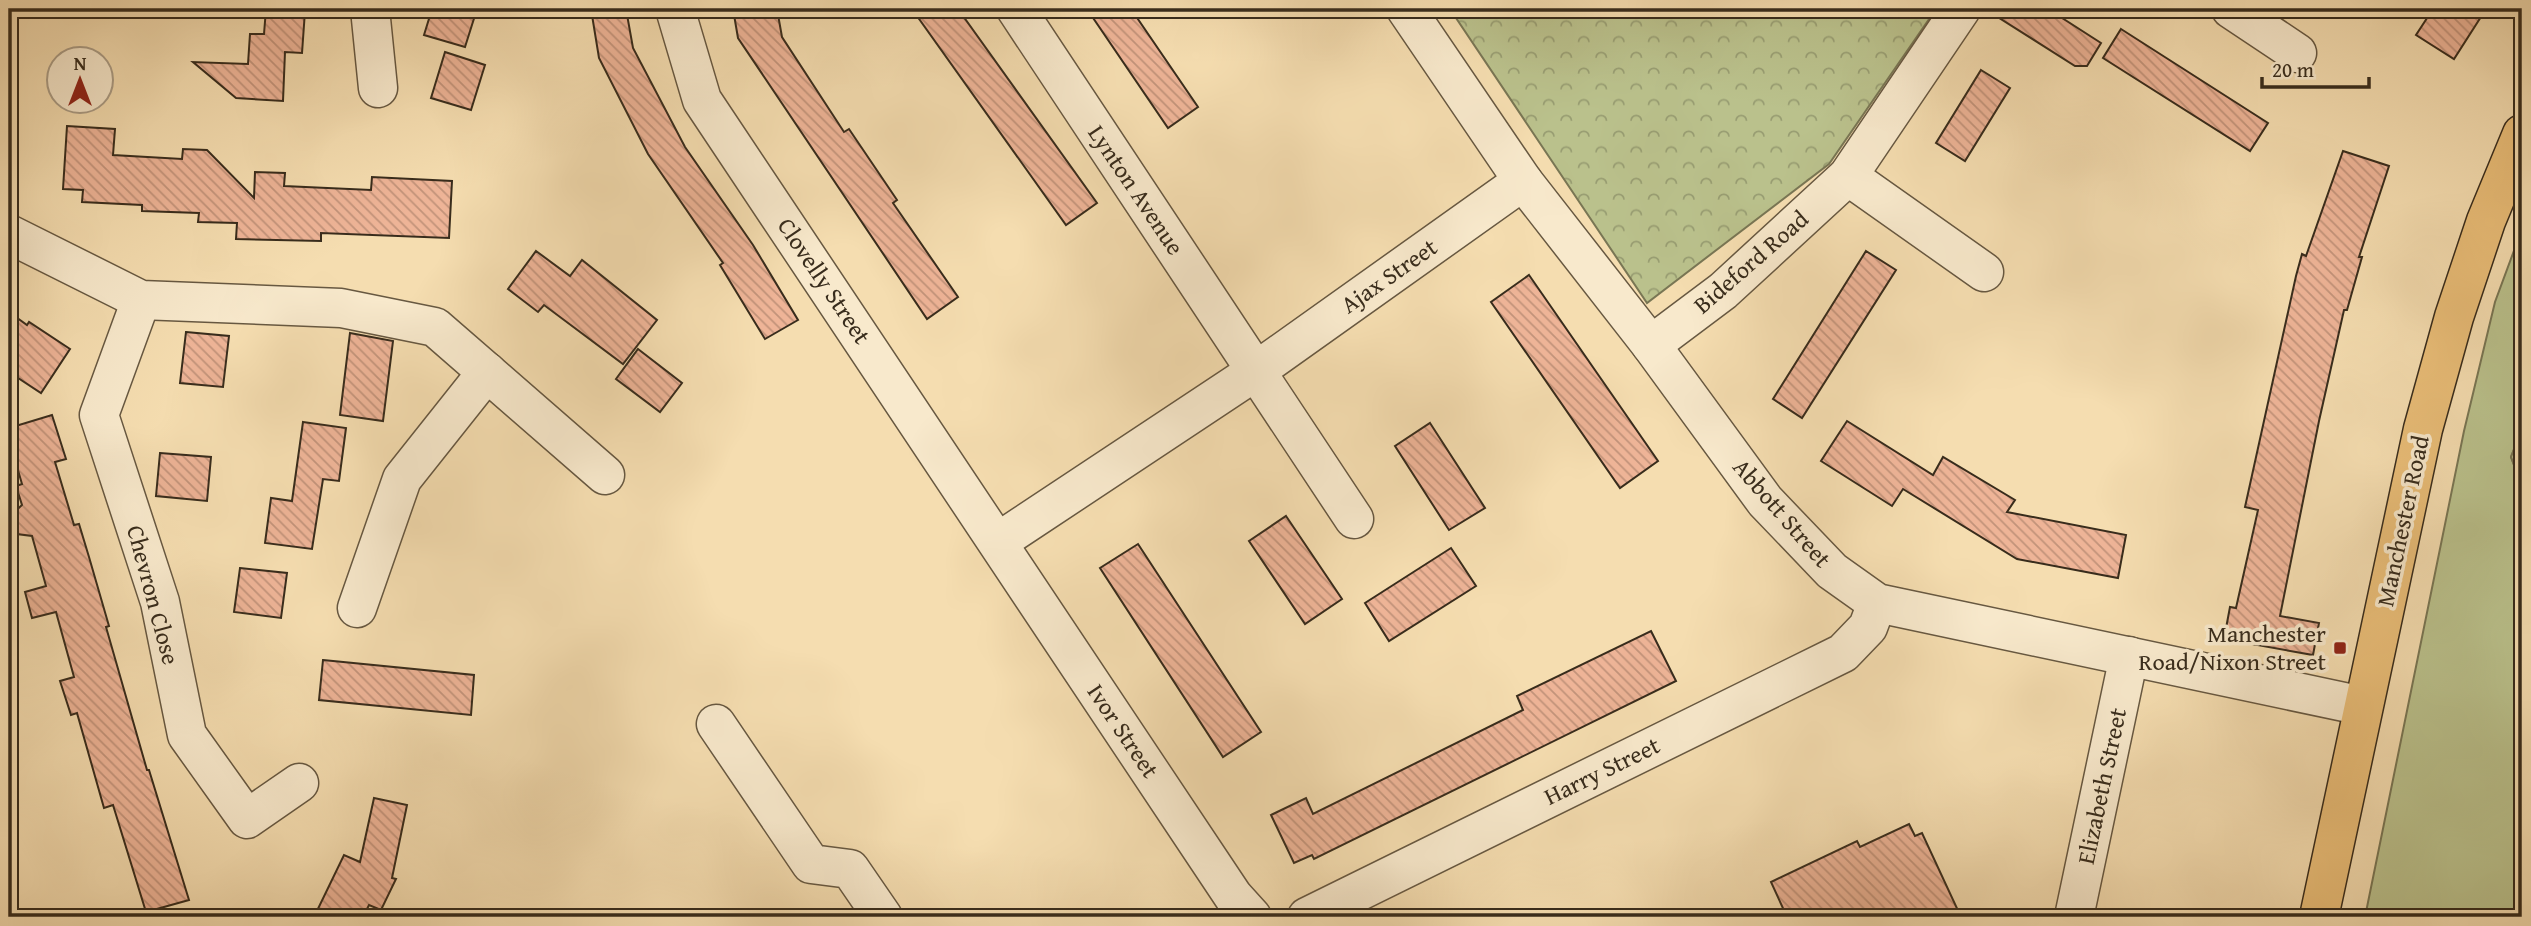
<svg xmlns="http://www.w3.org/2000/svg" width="2531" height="926" viewBox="0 0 2531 926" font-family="'Gentium Book Plus',serif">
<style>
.green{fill:#bac18c;stroke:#797654;stroke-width:2}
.forest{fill:url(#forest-firs);stroke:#797654;stroke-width:2}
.park{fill:url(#park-crowns);stroke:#797654;stroke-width:2}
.building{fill:url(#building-back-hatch);stroke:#382c1c;stroke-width:2}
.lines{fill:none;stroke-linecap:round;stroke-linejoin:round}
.minor-casing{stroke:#675841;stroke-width:41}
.primary-casing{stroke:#382c1c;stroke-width:41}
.minor{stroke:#f8e9cc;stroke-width:38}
.primary{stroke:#eabe78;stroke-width:38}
.poi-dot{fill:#8f2418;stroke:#f8e9cc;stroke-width:2.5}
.labels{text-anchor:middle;stroke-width:7;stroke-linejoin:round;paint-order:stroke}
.street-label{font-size:24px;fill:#382c1c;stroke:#f8e9cc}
.poi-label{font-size:24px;fill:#382c1c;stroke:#f8e9cc;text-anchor:end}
</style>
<defs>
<pattern id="forest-firs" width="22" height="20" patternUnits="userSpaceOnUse" patternTransform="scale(1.75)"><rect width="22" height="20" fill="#bac18c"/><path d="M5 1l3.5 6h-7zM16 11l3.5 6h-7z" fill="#989d72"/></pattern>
<pattern id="park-crowns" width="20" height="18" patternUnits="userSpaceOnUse" patternTransform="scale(1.75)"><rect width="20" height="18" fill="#bac18c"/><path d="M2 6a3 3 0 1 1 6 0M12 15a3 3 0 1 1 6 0" fill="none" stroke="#989d72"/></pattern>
<pattern id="building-back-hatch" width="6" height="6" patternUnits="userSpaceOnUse" patternTransform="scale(1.75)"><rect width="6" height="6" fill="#eeb497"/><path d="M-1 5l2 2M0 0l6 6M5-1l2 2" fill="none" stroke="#c2937a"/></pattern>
</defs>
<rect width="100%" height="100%" fill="#f5ddb0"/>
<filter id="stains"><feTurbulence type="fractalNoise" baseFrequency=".00286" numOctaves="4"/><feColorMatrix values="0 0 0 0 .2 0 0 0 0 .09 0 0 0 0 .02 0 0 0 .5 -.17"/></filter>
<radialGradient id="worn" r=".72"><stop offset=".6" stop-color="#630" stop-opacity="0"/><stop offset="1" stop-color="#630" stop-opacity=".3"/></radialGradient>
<path class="green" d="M2522 229V429L2511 457 2522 486V917H2365L2464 431 2495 302Z"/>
<path class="forest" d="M2522 429V486L2511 457Z"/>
<path class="park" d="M1450 9H1936L1829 164 1647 303Z"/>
<g class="building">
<path d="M266 9 305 11 302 53 285 52 283 101 236 98 193 62 248 64 250 34H264Z"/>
<path d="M432 9H477L465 47 424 35Z"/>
<path d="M591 9H626L633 48 685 147 753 245 798 320 765 339 720 265 723 263 648 154 599 58Z"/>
<path d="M733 9H777L782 37 844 132 849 129 897 200 893 203 958 297 927 319 738 38Z"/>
<path d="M912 9H958L1097 203 1066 225Z"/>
<path d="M1087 9H1131L1198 107 1168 128Z"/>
<path d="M1985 9H2048L2101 43 2087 66H2075Z"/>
<path d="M2433 9H2486L2454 59 2416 35Z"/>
<path d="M2121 29 2268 123 2250 151 2103 58Z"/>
<path d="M445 52 485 65 471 110 431 98Z"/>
<path d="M1981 70 2010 88 1965 161 1936 143Z"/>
<path d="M67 126 115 129 113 155 182 159 183 149 207 150 254 198 255 172 285 173 284 186 371 190 372 177 452 181 449 238 321 233V241L236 239 237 223 198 222 199 213 142 211V205L82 202 83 190 63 189Z"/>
<path d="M2343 151 2389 166 2359 257H2362L2347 310H2344L2319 421 2280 616 2319 623 2313 655 2224 639 2230 607 2236 608 2258 510 2245 507 2296 276 2302 254 2306 256Z"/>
<path d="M536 251 570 276 582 260 657 320 623 364 544 305 538 312 508 289Z"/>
<path d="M1866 251 1896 270 1802 418 1773 399Z"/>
<path d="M1529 275 1658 461 1620 488 1491 302Z"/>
<path d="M9 312 27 325 29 322 70 349 41 393 9 372Z"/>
<path d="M186 332 229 336 223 387 180 383Z"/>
<path d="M350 333 393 341 383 421 340 415Z"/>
<path d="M638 349 682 383 660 412 616 379Z"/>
<path d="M52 415 66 459 55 462 74 525 79 524 89 557 109 626 106 627 147 770H149L189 900 146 912 113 805 104 808 77 713 71 715 60 681 74 677 56 612 32 618 25 592 46 586 32 536 9 533V517L22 505 16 486 22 484 9 439V428Z"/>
<path d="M1847 421 1933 475 1943 457 2015 500 2007 512 2126 535 2118 578 2017 559 1903 489 1892 506 1821 461Z"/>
<path d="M303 422 346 428 339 481 323 479 312 549 265 543 271 498 292 501Z"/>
<path d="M1430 423 1485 508 1449 530 1395 446Z"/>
<path d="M160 453 211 457 207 501 156 496Z"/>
<path d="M1286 516 1342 599 1305 624 1249 541Z"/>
<path d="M1138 544 1261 732 1223 757 1100 568Z"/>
<path d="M1451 548 1476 586 1389 641 1365 603Z"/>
<path d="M240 568 287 573 281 618 234 612Z"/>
<path d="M1651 631 1676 681 1314 859 1312 855 1294 863 1271 815 1306 798 1313 814 1523 710 1517 696Z"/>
<path d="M323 660 474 675 471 715 319 700Z"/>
<path d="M374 798 407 805 392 878 396 879 381 910 369 905 363 917H314L344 855 360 862Z"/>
<path d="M1909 824 1915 836 1922 833 1961 917H1787L1771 882 1857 841 1860 847Z"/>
</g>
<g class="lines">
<defs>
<g id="minor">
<path d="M370 9 378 88"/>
<path d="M675 9 702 100 1233 896 1252 917"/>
<path d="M1016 9 1354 519"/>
<path d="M1406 9 1523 181 1651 345 1765 501 1832 571 1877 603 2363 706"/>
<path d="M2231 9 2297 53"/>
<path d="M1848 176 1984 272"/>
<path d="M9 234 141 300 341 308 435 327 605 475"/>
<path d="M141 300 99 415 160 602 187 735 247 819 299 783"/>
<path d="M1651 345 1723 291 1848 176 1961 9"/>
<path d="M998 542 1256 371 1523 181"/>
<path d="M357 608 402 479 487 372"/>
<path d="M716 724 811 864 850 869 883 917"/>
<path d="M1307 917 1843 653 1868 627 1877 603"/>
<path d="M2074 917 2129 656"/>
</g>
<path id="primary" d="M2319 917 2423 429 2454 317 2486 221 2522 134"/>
</defs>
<use href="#minor" class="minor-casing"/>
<use href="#primary" class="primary-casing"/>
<use href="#minor" class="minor"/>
<use href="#primary" class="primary"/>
</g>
<rect class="poi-dot" x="2333" y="641" width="14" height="14" rx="3.5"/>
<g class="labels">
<g class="street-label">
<text transform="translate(1136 190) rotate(56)" y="8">Lynton Avenue</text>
<text transform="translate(1751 262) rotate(-41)" y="8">Bideford Road</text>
<text transform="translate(1389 276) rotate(-35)" y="8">Ajax Street</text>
<text transform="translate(824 281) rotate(56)" y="8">Clovelly Street</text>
<text transform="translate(1782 513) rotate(49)" y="8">Abbott Street</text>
<text transform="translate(2403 521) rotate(-78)" y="8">Manchester Road</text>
<text transform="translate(153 595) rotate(75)" y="8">Chevron Close</text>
<text transform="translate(1123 731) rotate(56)" y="8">Ivor Street</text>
<text transform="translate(1602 771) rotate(-26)" y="8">Harry Street</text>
<text transform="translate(2102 786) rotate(-78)" y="8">Elizabeth Street</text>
</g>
<g class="poi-label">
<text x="2326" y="642">Manchester<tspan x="2326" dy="28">Road/Nixon Street</tspan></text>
</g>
</g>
<rect width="2531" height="926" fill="none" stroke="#f5ddb0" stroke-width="35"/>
<rect x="10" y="10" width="2510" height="905" fill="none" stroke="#382c1c" stroke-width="3.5"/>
<rect x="18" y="18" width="2496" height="891" fill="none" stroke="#382c1c" stroke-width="2"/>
<g transform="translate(80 80)"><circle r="33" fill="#f8e9cc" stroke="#ab9d86" stroke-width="2"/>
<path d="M0-5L12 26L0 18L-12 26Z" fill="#8f2418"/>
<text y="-10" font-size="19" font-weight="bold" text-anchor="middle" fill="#382c1c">N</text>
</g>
<path d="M2262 77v10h107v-10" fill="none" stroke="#382c1c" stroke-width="3.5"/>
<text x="2272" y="77" font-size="21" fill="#382c1c" stroke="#f8e9cc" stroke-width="5" paint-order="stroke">20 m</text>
<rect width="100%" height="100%" filter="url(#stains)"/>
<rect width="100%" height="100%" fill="url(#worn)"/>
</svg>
